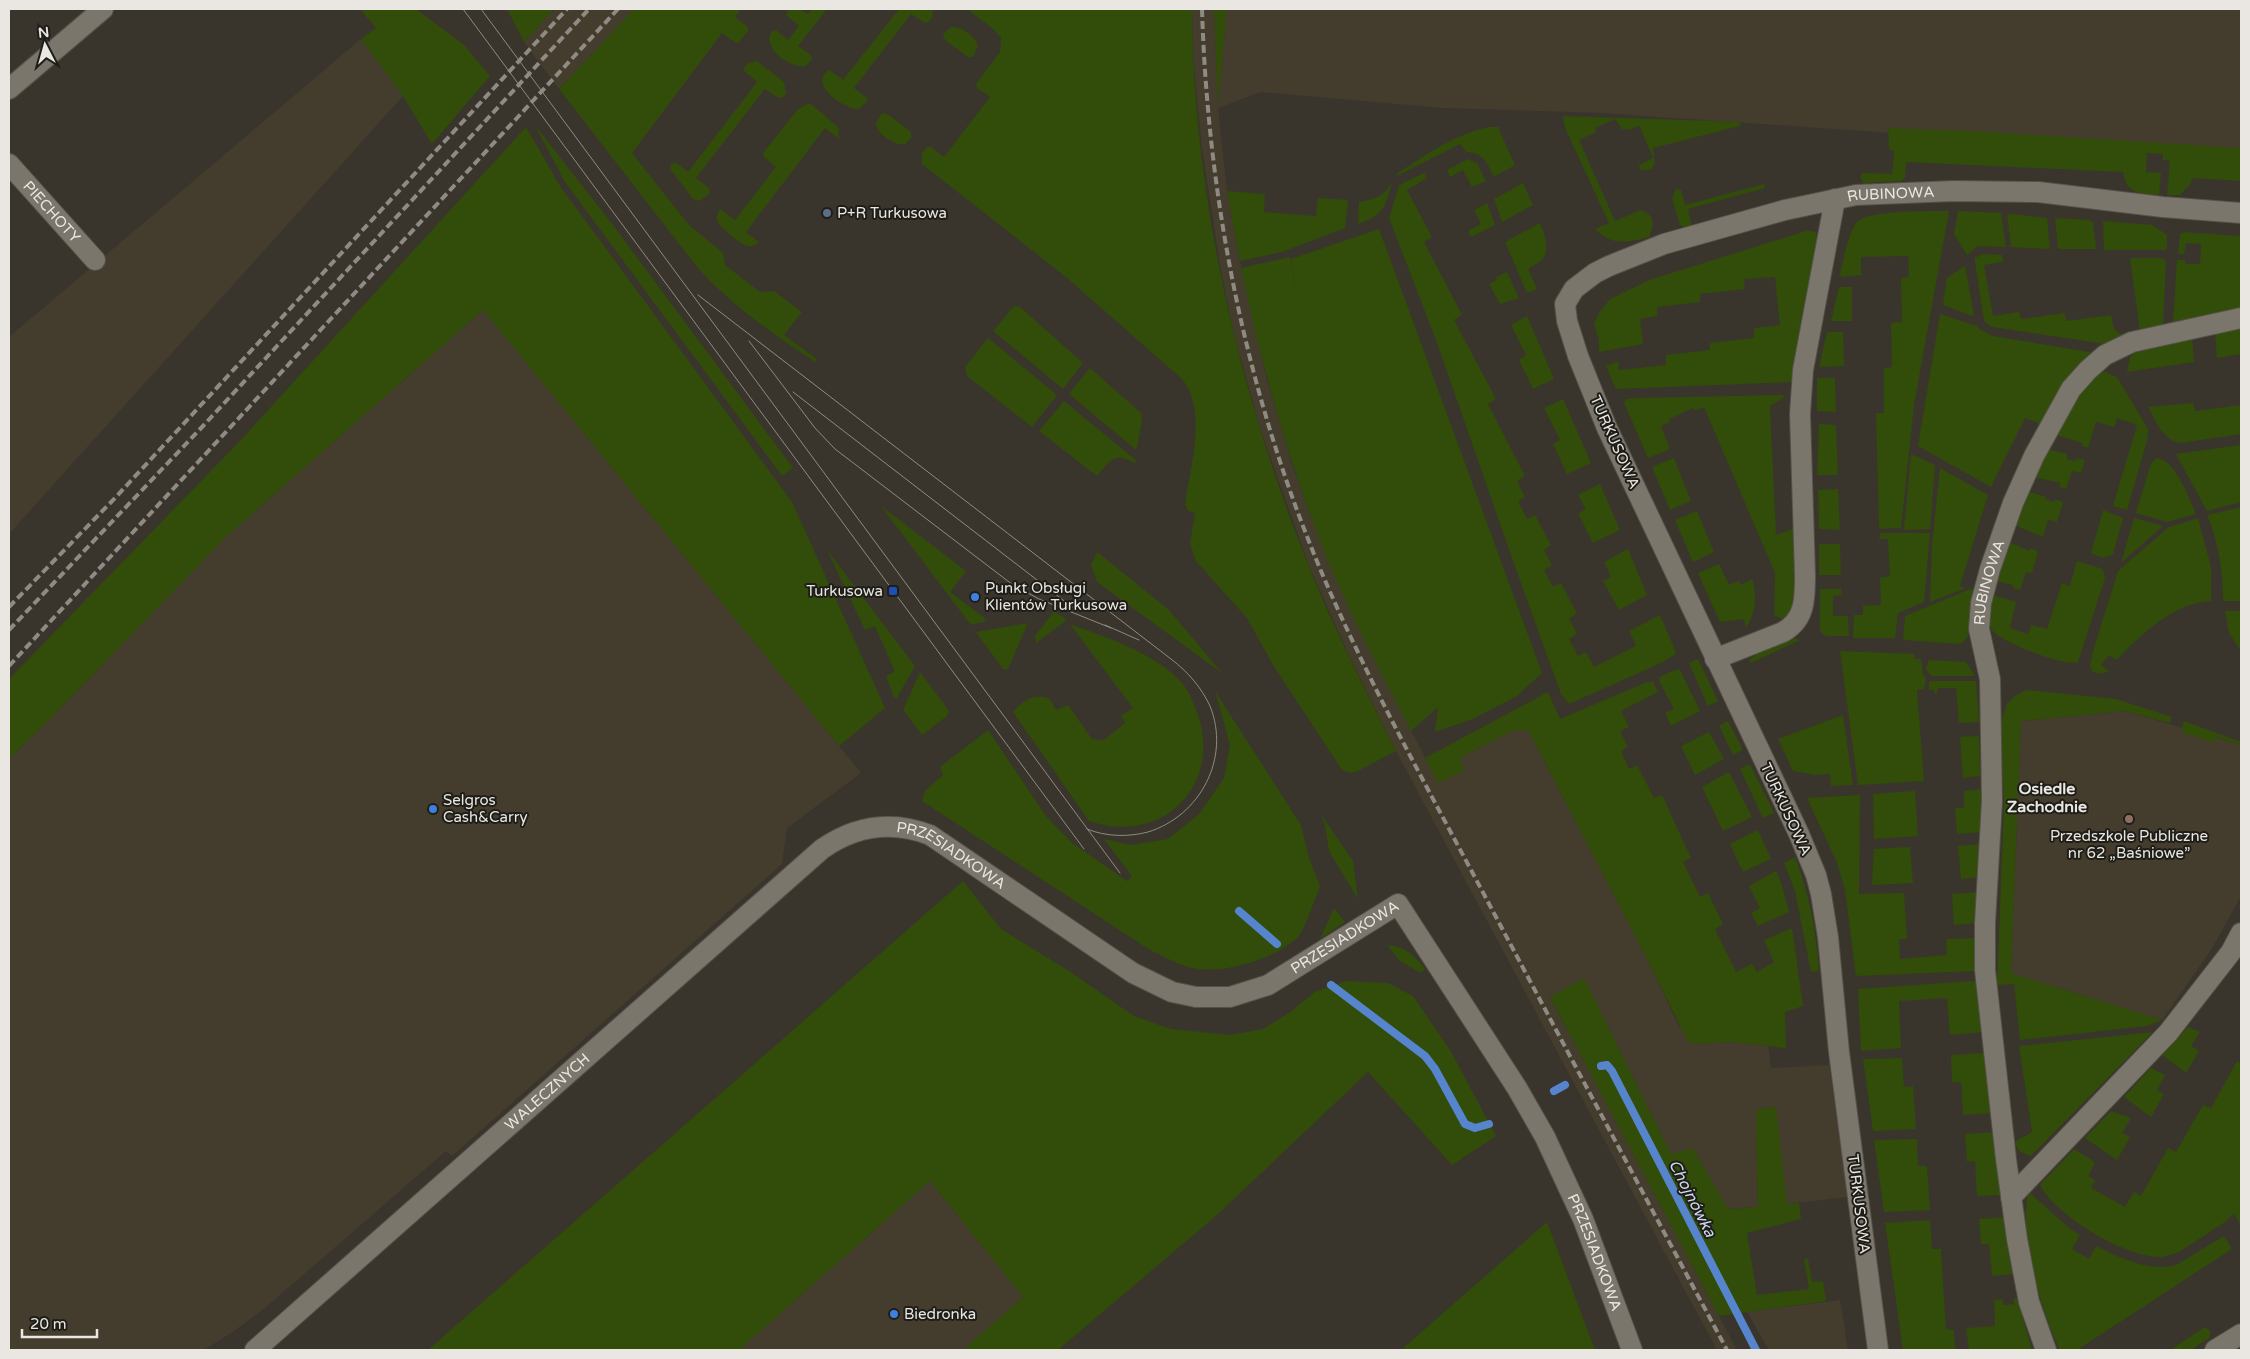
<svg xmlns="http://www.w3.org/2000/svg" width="2250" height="1359" viewBox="0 0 2250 1359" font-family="'Varela Round',sans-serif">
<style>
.built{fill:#443d2e}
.green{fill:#324c09}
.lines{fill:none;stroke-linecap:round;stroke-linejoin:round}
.stream{stroke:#5685ce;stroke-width:8}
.minor-casing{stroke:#55514a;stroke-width:22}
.minor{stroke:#7a766c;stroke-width:20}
.tram{stroke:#8f8b84;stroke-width:1}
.rail{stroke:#8f8b84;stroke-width:4;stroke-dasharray:8 4;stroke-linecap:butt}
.service-dot{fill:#5c6f8a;stroke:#1e1d18;stroke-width:2}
.transit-dot{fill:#1a4fb4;stroke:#1e1d18;stroke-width:2}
.shop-dot{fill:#3f7fe0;stroke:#1e1d18;stroke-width:2}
.education-dot{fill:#8d6e63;stroke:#1e1d18;stroke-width:2}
.labels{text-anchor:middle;stroke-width:4;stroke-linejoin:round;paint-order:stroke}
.street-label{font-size:15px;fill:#eae7e2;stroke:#1e1d18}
.poi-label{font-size:15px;fill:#eae7e2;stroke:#1e1d18;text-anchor:start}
.neighbourhood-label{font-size:16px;font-weight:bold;fill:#eae7e2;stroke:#1e1d18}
.water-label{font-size:16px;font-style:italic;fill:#cddaee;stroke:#1e1d18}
</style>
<rect width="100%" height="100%" fill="#39352c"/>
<g class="built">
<path d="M554 9H634L559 89 524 42Z"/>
<path d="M1192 9H1214L1218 102 1227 9H2241V157L1602 113 1443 108 1260 92 1218 108 1227 191 1240 261 1266 376 1293 467 1310 514 1366 643 1438 783 1463 771 1460 758 1514 730H1528L1648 961 1679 1026 1697 1044 1730 1042 1768 1046 1771 1068 1829 1065 1848 1197 1787 1204 1775 1107 1758 1109 1756 1131 1758 1207 1728 1209 1693 1148 1671 1154 1584 978 1550 997 1737 1350H1717L1396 751 1347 651 1309 566 1260 428 1234 334 1221 271 1202 148 1194 66Z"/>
<path d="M361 39 403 96 9 534V337Z"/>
<path d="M483 310 861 773 787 828 782 864 452 1156 446 1151 265 1308 234 1331 204 1350H9V759L49 720 226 537Z"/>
<path d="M2126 711 2241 745V896L2211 950 2162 1020 2011 973 2021 721Z"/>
<path d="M930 1181 1023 1297 963 1350H739Z"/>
<path d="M1840 1300 1848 1350H1769L1747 1312Z"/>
</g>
<g class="green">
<path d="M360 9H416L464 45 490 76 432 144 403 96 361 39 376 28Z"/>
<path d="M507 9H554L524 42Z"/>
<path d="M634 9H741L735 17 748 27V31L739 42 736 43 722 33 632 153 688 224 723 253 725 265 760 292 774 291 802 312 784 335 817 359 815 362C773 334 730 304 697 267L559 89Z"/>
<path d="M789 9H800L808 14 812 9H827L798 46 811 55 812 59 806 66C790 69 761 48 772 31L776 30 788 40 799 26 786 15Z"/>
<path d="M899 9H933L932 17 929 22 925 23 911 14 854 88 867 98V101L859 109C845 110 807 84 829 70L843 80Z"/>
<path d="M967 9H1192C1193 209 1246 424 1326 607 1348 656 1372 703 1396 751L1356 772 1349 773 1342 770 1273 665 1247 618 1196 561 1190 543 1195 513 1188 511 1185 504C1190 466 1208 411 1182 379L1066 277 922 164V154L927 147H931L944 157 990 97 977 88 976 84 1000 52 1001 38 993 29Z"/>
<path d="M1214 9H1227L1218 107Z"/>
<path d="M951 27C962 26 975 36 978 46L973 57H968L944 39 943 34Z"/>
<path d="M757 61 784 82 786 93 783 97 778 98 765 89 696 178 709 188 710 193 700 201 693 199 671 170 670 165 675 162 688 172 757 82 743 70 748 63Z"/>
<path d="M808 104H811L838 127 839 139 825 128 746 232 759 242C755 245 752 247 748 246 741 245 718 226 717 220 716 216 718 213 720 209L735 220 776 167 764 157 763 153 798 109Z"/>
<path d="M882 113 889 115 911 132V138L905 144C895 146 876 134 876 123Z"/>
<path d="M1563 116 1741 122 1740 126 1653 148 1655 163 1651 170H1640L1639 165 1653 158 1639 125 1629 130 1622 129 1615 119 1595 128 1596 132 1579 140 1615 221 1641 210C1655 215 1655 225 1649 237 1628 243 1611 246 1595 229L1609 223 1565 128Z"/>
<path d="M534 124 613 225 793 468 782 476 565 182Z"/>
<path d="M526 127 560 186 792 502 885 708 839 746 483 310 226 537 49 720 9 759V679L239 442Z"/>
<path d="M1488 127H1499L1500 132 1515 165 1494 177C1487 163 1483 152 1466 152L1460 144 1395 177 1398 173C1427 154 1454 135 1488 127Z"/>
<path d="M1888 128 1971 131 2241 148V181L2192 178 2191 183 2180 195H2167L2170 161 2163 160V154L2147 153 2146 172 2161 173 2159 195C2139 193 2127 195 2123 172L1906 162 1905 178 1901 181 1863 183 1860 176 1863 173 1892 174 1894 152 1889 149Z"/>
<path d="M1468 159 1477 163 1486 181 1472 187 1463 170 1450 177 1447 170Z"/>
<path d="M1424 173 1427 178 1407 190 1432 237 1424 242 1462 315 1454 320 1496 399 1488 404 1525 476 1517 481 1525 497 1518 501 1527 519 1535 515 1551 545 1544 550 1552 565 1544 570 1553 587 1561 583 1577 614 1569 618 1577 634 1569 639 1578 656 1586 652 1594 667 1636 646 1629 631 1660 615 1676 652 1674 655 1661 663 1569 704 1561 694 1519 578 1436 340 1389 218 1399 185Z"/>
<path d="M1393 180C1384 206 1387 214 1358 224L1359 202C1376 199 1385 196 1393 180Z"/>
<path d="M1523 183 1533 205 1502 222 1494 199Z"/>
<path d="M1764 184 1765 188 1688 209 1692 227 1687 228 1680 225 1672 198 1676 189 1681 190 1685 205Z"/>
<path d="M1227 191 1265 194 1264 212 1316 216 1318 198 1348 200 1345 228 1282 252 1240 261Z"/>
<path d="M1487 203 1495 225 1471 237 1468 231 1481 224 1474 210Z"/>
<path d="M1949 211 1914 405 1901 528 1879 529 1876 413H1884V368L1892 367 1891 323 1902 322 1901 278 1909 277 1908 256 1861 257V275L1841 277 1840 274C1844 258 1847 236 1857 222 1867 210 1932 211 1949 211Z"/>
<path d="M1958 211 2001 213 2006 247 1978 246 1967 255 1954 234Z"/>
<path d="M2011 214 2047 218 2050 249 2011 247 2007 215Z"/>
<path d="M2055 218 2089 220 2093 222 2096 249H2058Z"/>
<path d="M2103 221 2152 225 2167 235V248L2165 250H2104Z"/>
<path d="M1540 223C1544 233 1551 250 1542 260 1539 263 1532 266 1528 269L1537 289 1527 293 1505 242Z"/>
<path d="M1379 229 1542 673 1517 696 1473 719 1435 732 1438 707 1411 731C1382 674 1351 617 1327 558 1289 464 1262 367 1241 268L1290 257 1296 289 1291 259Z"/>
<path d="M1806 231H1814L1819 237 1793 382 1616 389 1606 366 1618 361 1619 370 1666 365V355L1710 350V343L1754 338V328L1780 325 1775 277 1744 279 1745 289 1700 294V302L1657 307V316L1640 319 1643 344 1599 352V340L1594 324 1599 313 1610 299 1649 280Z"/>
<path d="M2185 232 2241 236V310L2173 324 2177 260H2185V264H2200L2201 244 2186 243 2184 254H2178L2180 234Z"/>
<path d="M1982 254 2002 255 2003 262 1984 265 1993 316 2019 312 2021 319 2065 313 2066 321 2111 315 2114 329 2120 334 2134 330V333L2106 344 1992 327 1984 321 1975 262V258Z"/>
<path d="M2130 258H2161L2166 260 2163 326 2140 332Z"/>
<path d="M1965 266 1974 315 1972 316 1943 305 1947 278Z"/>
<path d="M1507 272 1519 298 1500 304 1489 284 1497 280 1496 277Z"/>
<path d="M1839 287H1852V321H1831Z"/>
<path d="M1014 306 1020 307 1083 363 1063 389 993 331Z"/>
<path d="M1940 314 1977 326 1979 329 1993 336 2095 353C2068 370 2056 397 2041 424L2025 418 1991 487 1918 446Z"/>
<path d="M1527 316 1554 379 1533 389 1519 360 1526 355 1511 325Z"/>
<path d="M2241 327V354L2217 358 2215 332Z"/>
<path d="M1827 332H1843L1844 366 1819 367Z"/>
<path d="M2192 336 2194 362 2127 372 2130 357 2139 349Z"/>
<path d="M988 338 1057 395 1032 427 967 376 965 367Z"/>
<path d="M1090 368 1141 413 1142 420 1137 448 1135 449 1069 394Z"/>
<path d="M2098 371 2105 372 2117 377 2148 429 2147 441 2127 510 2113 506 2137 425 2117 418 2114 427 2096 422 2088 448 2082 446V443L2057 435 2076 397Z"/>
<path d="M1817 378H1835L1836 412 1817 411Z"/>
<path d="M1782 395 1785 397 1770 406 1776 535 1796 528 1798 597 1788 617 1782 619 1774 615 1775 573 1704 407 1695 411 1693 408 1669 419 1670 422 1661 426 1670 449 1648 458 1624 403 1626 399 1636 398Z"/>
<path d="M1563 399 1591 463 1567 474 1553 444 1560 440 1544 408Z"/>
<path d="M1064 401 1137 461 1135 463C1114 452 1111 459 1097 476L1039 431Z"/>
<path d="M2193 403 2195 411 2241 405V434L2181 443C2162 440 2157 422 2148 407Z"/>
<path d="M1819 424 1836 425 1838 475H1817Z"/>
<path d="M2241 445V502L2207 511 2176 454Z"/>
<path d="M2047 449 2067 454V459L2076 461 2077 458 2085 460 2081 473 2072 471 2066 489 2060 487V483L2034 477Z"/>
<path d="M1911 454 1935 465 1930 529 1904 530Z"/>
<path d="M1674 458 1691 501 1670 510 1652 467Z"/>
<path d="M2157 458C2175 460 2190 499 2196 514L2167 522 2136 513 2151 463Z"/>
<path d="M1940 468 1988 495 1960 586 1966 588 1930 602 1932 544Z"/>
<path d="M1600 484 1620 530 1593 543 1578 514 1586 509 1578 495Z"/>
<path d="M1838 489 1840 530 1819 529 1818 490Z"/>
<path d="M2027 491 2046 497V500L2054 502 2055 499 2063 502 2057 522 2048 520 2043 537 2015 525Z"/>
<path d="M881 506 966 571 950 592 986 619 983 622 971 625Z"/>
<path d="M2241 507V601H2223C2223 572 2219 543 2207 515Z"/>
<path d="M2103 510 2123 518 2113 554 2103 558 2091 553Z"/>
<path d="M1697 511 1714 552 1693 562 1675 520Z"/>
<path d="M2134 518 2163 526 2121 563Z"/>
<path d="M2198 518 2211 567V601C2175 602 2140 635 2117 660L2109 655 2101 665 2109 671 2101 674 2093 672 2090 666 2093 651 2118 571 2169 527Z"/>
<path d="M1880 533H1930L1924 602 1898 613 1895 638H1853L1854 615H1863V606L1881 605 1880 578 1890 576 1888 539H1879Z"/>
<path d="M2009 542 2029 551 2030 548 2038 551 2032 573 2026 572 2020 590 2013 588V585L1996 581Z"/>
<path d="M1819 544H1840L1841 575H1819Z"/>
<path d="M1628 549 1647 595 1619 610 1603 581 1611 577 1604 562Z"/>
<path d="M827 550 915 666 897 698 894 697 886 676 895 672 875 626 865 630Z"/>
<path d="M1097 552 1169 610 1222 673 1097 582 1091 565Z"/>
<path d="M2077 561 2100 568 2103 570 2105 578 2078 662C2065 667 2000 642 1992 630 1986 620 1990 605 1993 595L2016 602 2010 628 2028 634 2031 625 2047 629 2062 583 2070 586Z"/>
<path d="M1719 564 1729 585 1739 581 1741 585 1752 579C1758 595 1755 614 1746 628L1744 619 1720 622 1698 573Z"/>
<path d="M1820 589H1841L1842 595 1833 596V616H1848L1849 636H1826L1820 631Z"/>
<path d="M1970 589 1978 591C1975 607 1975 636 1960 644L1903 640 1905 616Z"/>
<path d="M1054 611 1067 620 1036 643 1035 636Z"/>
<path d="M2225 611H2241V651L2229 633Z"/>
<path d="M1028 623 1008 669H1003L976 632Z"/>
<path d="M1070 624C1110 639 1154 652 1183 684 1190 693 1194 705 1198 715 1222 787 1161 846 1089 821L1013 712C1024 700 1032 694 1049 698L1056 710 1068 705 1092 739 1104 740 1125 723 1121 716 1133 708Z"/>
<path d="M1788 636 1800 640 1751 663 1749 660 1766 647Z"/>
<path d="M1840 651 1914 654V659H1921L1923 674 1926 678 1924 689 1917 690 1924 781 1858 785Z"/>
<path d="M1698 659 1718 701 1708 706 1689 663Z"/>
<path d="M1929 660 1966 662 1975 676H1931L1926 669Z"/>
<path d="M1675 670H1680L1700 711 1671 726 1665 713 1674 709 1659 681 1660 677Z"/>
<path d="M920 672 949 711 947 716 922 735 903 710Z"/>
<path d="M1931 681H1976L1979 722 1959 723 1956 688H1938L1937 693H1934V690H1929V682Z"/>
<path d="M1647 682H1653L1658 692 1621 711 1629 727 1620 731 1628 747 1621 751 1629 769 1637 765 1654 798 1662 795 1691 858 1683 862 1700 897 1708 893 1723 924 1715 929 1736 972 1752 964 1757 972 1774 962 1764 940 1792 928 1803 1006 1785 1012 1786 1048 1730 1042 1697 1044 1688 1042 1648 961 1528 730H1514L1460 758 1464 771 1438 783 1425 758 1548 692 1560 719Z"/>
<path d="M2026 690 2116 699 2172 717 2170 723 2126 711 2021 721 2011 973 2162 1020 2147 1026 2020 1040 2014 984 1997 985 2004 803 2001 722 2007 704 2013 697Z"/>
<path d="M1215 691 1301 825 1309 858 1320 886C1316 896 1304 932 1297 938 1272 961 1217 977 1185 966 1173 962 1161 955 1150 950L922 801 925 791 943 775 940 767 988 730 1046 816 1072 843 1127 881 1132 876 1104 839 1131 845 1168 839 1199 814 1224 778 1230 745Z"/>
<path d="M1843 715 1853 785 1831 786 1830 774 1814 775 1793 771 1778 739Z"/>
<path d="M1728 721 1743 750 1733 755 1719 726Z"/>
<path d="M2184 721 2241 742V745L2216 737 2214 743 2181 732Z"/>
<path d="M1709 732 1724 759 1695 775 1681 746Z"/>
<path d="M1979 736 1980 776 1963 778 1960 737Z"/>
<path d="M1750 764 1774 813 1763 818 1740 769Z"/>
<path d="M1729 772 1752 817 1723 831 1702 787Z"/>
<path d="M1981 789V832L1957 834 1955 808H1964V791Z"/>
<path d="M1915 791 1918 836 1874 839 1873 794Z"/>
<path d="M1860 795 1859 894 1904 893 1907 939H1899L1900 959 1947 955 1946 939 1977 938V971L1856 976 1845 890 1837 863 1807 798Z"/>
<path d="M1320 813 1353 861 1358 899 1329 851 1325 825Z"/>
<path d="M1758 830 1771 859 1743 872 1730 844Z"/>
<path d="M1981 844 1980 877 1961 879 1958 846Z"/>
<path d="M1910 847 1913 883 1872 885 1874 849Z"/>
<path d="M1795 857C1810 896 1816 930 1819 971L1811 972 1795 891 1784 863Z"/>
<path d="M1776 871 1782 885 1789 912 1758 926 1751 913 1760 908 1749 886Z"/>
<path d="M963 881 1001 929 1069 971 1134 1016 1171 1029 1230 1035 1263 1029 1289 1013 1315 992 1346 981 1388 983 1413 996 1450 1050 1496 1136 1452 1165 1368 1072 1217 1215 1058 1350H963L1023 1297 930 1181 739 1350H428Z"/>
<path d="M1979 892V923L1954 925 1952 894Z"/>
<path d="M1334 908 1345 922 1320 939Z"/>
<path d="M1387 945C1405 946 1414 955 1425 969L1421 973 1400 961Z"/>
<path d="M1584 978 1671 1154 1693 1148 1728 1209 1758 1207 1756 1131 1757 1109 1776 1107 1787 1204 1799 1203 1801 1219 1747 1233 1757 1295 1809 1289 1804 1259 1808 1258 1812 1282 1823 1281 1826 1301 1719 1316 1550 997Z"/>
<path d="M1972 981 1978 982 1984 1032 1950 1035 1947 998 1899 1001 1901 1048 1861 1051 1858 989Z"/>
<path d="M2188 1027 2200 1032 2191 1046 2199 1051 2186 1073 2162 1055Z"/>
<path d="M2153 1032 2031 1156 2020 1152 2014 1142 2032 1132 2019 1046Z"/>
<path d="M1985 1053 1994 1113 1963 1115 1961 1082H1952L1951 1055Z"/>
<path d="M1902 1058 1904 1087 1913 1086 1916 1129 1873 1131 1863 1059Z"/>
<path d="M2237 1061 2241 1064V1226L2234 1213 2228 1220 2179 1252C2173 1254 2167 1256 2161 1257 2126 1258 2056 1216 2040 1185L2074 1149 2095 1162 2088 1176 2095 1180 2091 1188 2125 1207 2134 1192 2141 1196 2168 1148 2176 1152 2203 1105 2211 1108Z"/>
<path d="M2151 1068 2165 1075 2157 1090 2164 1094 2151 1117 2124 1097Z"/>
<path d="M2111 1111 2131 1118 2122 1133 2130 1137 2117 1160 2085 1138Z"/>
<path d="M1996 1132 2005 1195 1977 1196 1975 1161 1967 1162 1965 1134Z"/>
<path d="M1917 1139 1918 1166H1927L1930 1210 1884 1212 1874 1140Z"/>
<path d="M2029 1192 2069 1228 2080 1235 2072 1249 2089 1259 2096 1246C2120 1258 2149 1272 2176 1265L2224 1236 2232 1249 2077 1350H2060C2042 1312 2017 1233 2029 1192Z"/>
<path d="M2008 1217 2015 1274 1992 1276 1989 1244H1981L1979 1219Z"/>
<path d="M1930 1220 1932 1249H1941L1946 1329 1954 1330 1955 1350H1903L1885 1223Z"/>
<path d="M1547 1222 1595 1350H1401Z"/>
<path d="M2014 1298H2020L2023 1320 2032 1350H1969L1966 1328 1995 1326 1994 1300 2003 1299V1305L2014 1304Z"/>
<path d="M2205 1327 2210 1331V1337L2191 1350H2170Z"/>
</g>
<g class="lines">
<g class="stream">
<path d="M1239 911 1277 944"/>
<path d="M1331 985 1425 1056 1435 1069 1465 1124 1475 1128 1489 1124"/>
<path d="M1601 1066 1607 1065 1612 1071 1756 1350"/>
<path d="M1554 1091 1565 1085"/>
</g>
<defs>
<g id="minor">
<path d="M9 89 103 9"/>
<path id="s1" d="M9 164 95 260"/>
<path d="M1715 659 1783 632C1806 619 1805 597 1805 574L1800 414 1803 370 1835 199"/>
<path d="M2011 1197 2168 1033 2231 952 2241 933"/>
<path id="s2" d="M255 1350 822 849C855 826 891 820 930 835L1133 973 1172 992 1196 997H1230L1268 985 1398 904 1517 1088 1545 1137 1583 1219 1632 1350"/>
<path id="s3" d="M1878 1350 1839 1052 1828 937 1821 894 1816 875 1799 834 1607 428 1578 356 1567 321 1565 304 1574 289 1595 273 1609 266 1664 244 1785 210 1856 195 1954 191 2038 192 2163 207 2241 213"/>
<path id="s4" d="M2046 1350 2029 1302 2017 1239 2006 1159 1985 970V923L1992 801 1990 679 1979 629 1981 603 1990 569 2013 503 2034 456 2071 389 2088 370 2105 355 2132 342 2241 318"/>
<path d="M2215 1350 2241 1334"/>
</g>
</defs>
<use href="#minor" class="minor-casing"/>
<use href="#minor" class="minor"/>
<g class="tram">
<path d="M463 9 1084 849"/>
<path d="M481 9 1120 873"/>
<path d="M698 295 1171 659C1188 672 1201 687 1210 706 1231 758 1200 816 1148 832 1129 837 1106 837 1087 829"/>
<path d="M749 341 815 428 835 449 1013 585 1039 599 1111 628"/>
<path d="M793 392 1076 610"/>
<path d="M1105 625 1139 640"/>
</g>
<g class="rail">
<path d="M1202 9C1208 204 1247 398 1324 578 1374 694 1437 805 1496 917 1573 1062 1650 1206 1727 1350"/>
<path d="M9 607 115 498 567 9"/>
<path d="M9 630 203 426 589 9"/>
<path d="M9 666 618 9"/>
</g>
</g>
<circle class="service-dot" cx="827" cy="213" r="5"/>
<rect class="transit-dot" x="888" y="586" width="10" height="10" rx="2.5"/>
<g class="shop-dot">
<circle cx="975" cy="597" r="5"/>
<circle cx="433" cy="809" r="5"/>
<circle cx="894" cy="1314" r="5"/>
</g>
<circle class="education-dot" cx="2129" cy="819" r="5"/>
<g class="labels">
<g class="street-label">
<text dy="5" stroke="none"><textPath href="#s3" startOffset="1456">RUBINOWA</textPath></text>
<text dy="5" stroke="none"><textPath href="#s1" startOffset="64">PIECHOTY</textPath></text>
<text transform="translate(1615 442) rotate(66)" y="5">TURKUSOWA</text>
<text dy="5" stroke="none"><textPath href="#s4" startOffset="776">RUBINOWA</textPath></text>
<text transform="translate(1786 809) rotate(65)" y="5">TURKUSOWA</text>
<text dy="5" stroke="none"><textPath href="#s2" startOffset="898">PRZESIADKOWA</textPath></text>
<text dy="5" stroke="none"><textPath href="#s2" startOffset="1348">PRZESIADKOWA</textPath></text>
<text dy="5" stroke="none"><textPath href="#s2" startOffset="390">WALECZNYCH</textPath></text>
<text transform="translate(1859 1204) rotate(83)" y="5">TURKUSOWA</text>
<text dy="5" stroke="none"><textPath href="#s2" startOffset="1812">PRZESIADKOWA</textPath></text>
</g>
<g class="poi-label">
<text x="837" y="218">P+R Turkusowa</text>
<text x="985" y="593">Punkt Obsługi<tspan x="985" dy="17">Klientów Turkusowa</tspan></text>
<text x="883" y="596" text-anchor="end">Turkusowa</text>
<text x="443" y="805">Selgros<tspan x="443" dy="17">Cash&amp;Carry</tspan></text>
<text x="2129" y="841" text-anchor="middle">Przedszkole Publiczne<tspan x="2129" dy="17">nr 62 „Baśniowe”</tspan></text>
<text x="904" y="1319">Biedronka</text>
</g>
<g class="neighbourhood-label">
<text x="2047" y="794">Osiedle<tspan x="2047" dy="18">Zachodnie</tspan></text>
</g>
<g class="water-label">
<text transform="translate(1693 1198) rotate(63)" y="6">Chojnówka</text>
</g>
</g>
<rect width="2250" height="1359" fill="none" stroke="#eae7e2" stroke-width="20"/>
<g transform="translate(45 45) rotate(354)" stroke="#1e1d18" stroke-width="4" paint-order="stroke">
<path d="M0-4L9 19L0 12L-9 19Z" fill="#eae7e2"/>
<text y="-8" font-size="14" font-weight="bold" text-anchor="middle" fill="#eae7e2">N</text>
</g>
<path d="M22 1329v8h75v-8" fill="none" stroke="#eae7e2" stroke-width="2.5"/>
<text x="30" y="1329" font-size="15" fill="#eae7e2" stroke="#1e1d18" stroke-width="4" paint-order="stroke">20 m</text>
</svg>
